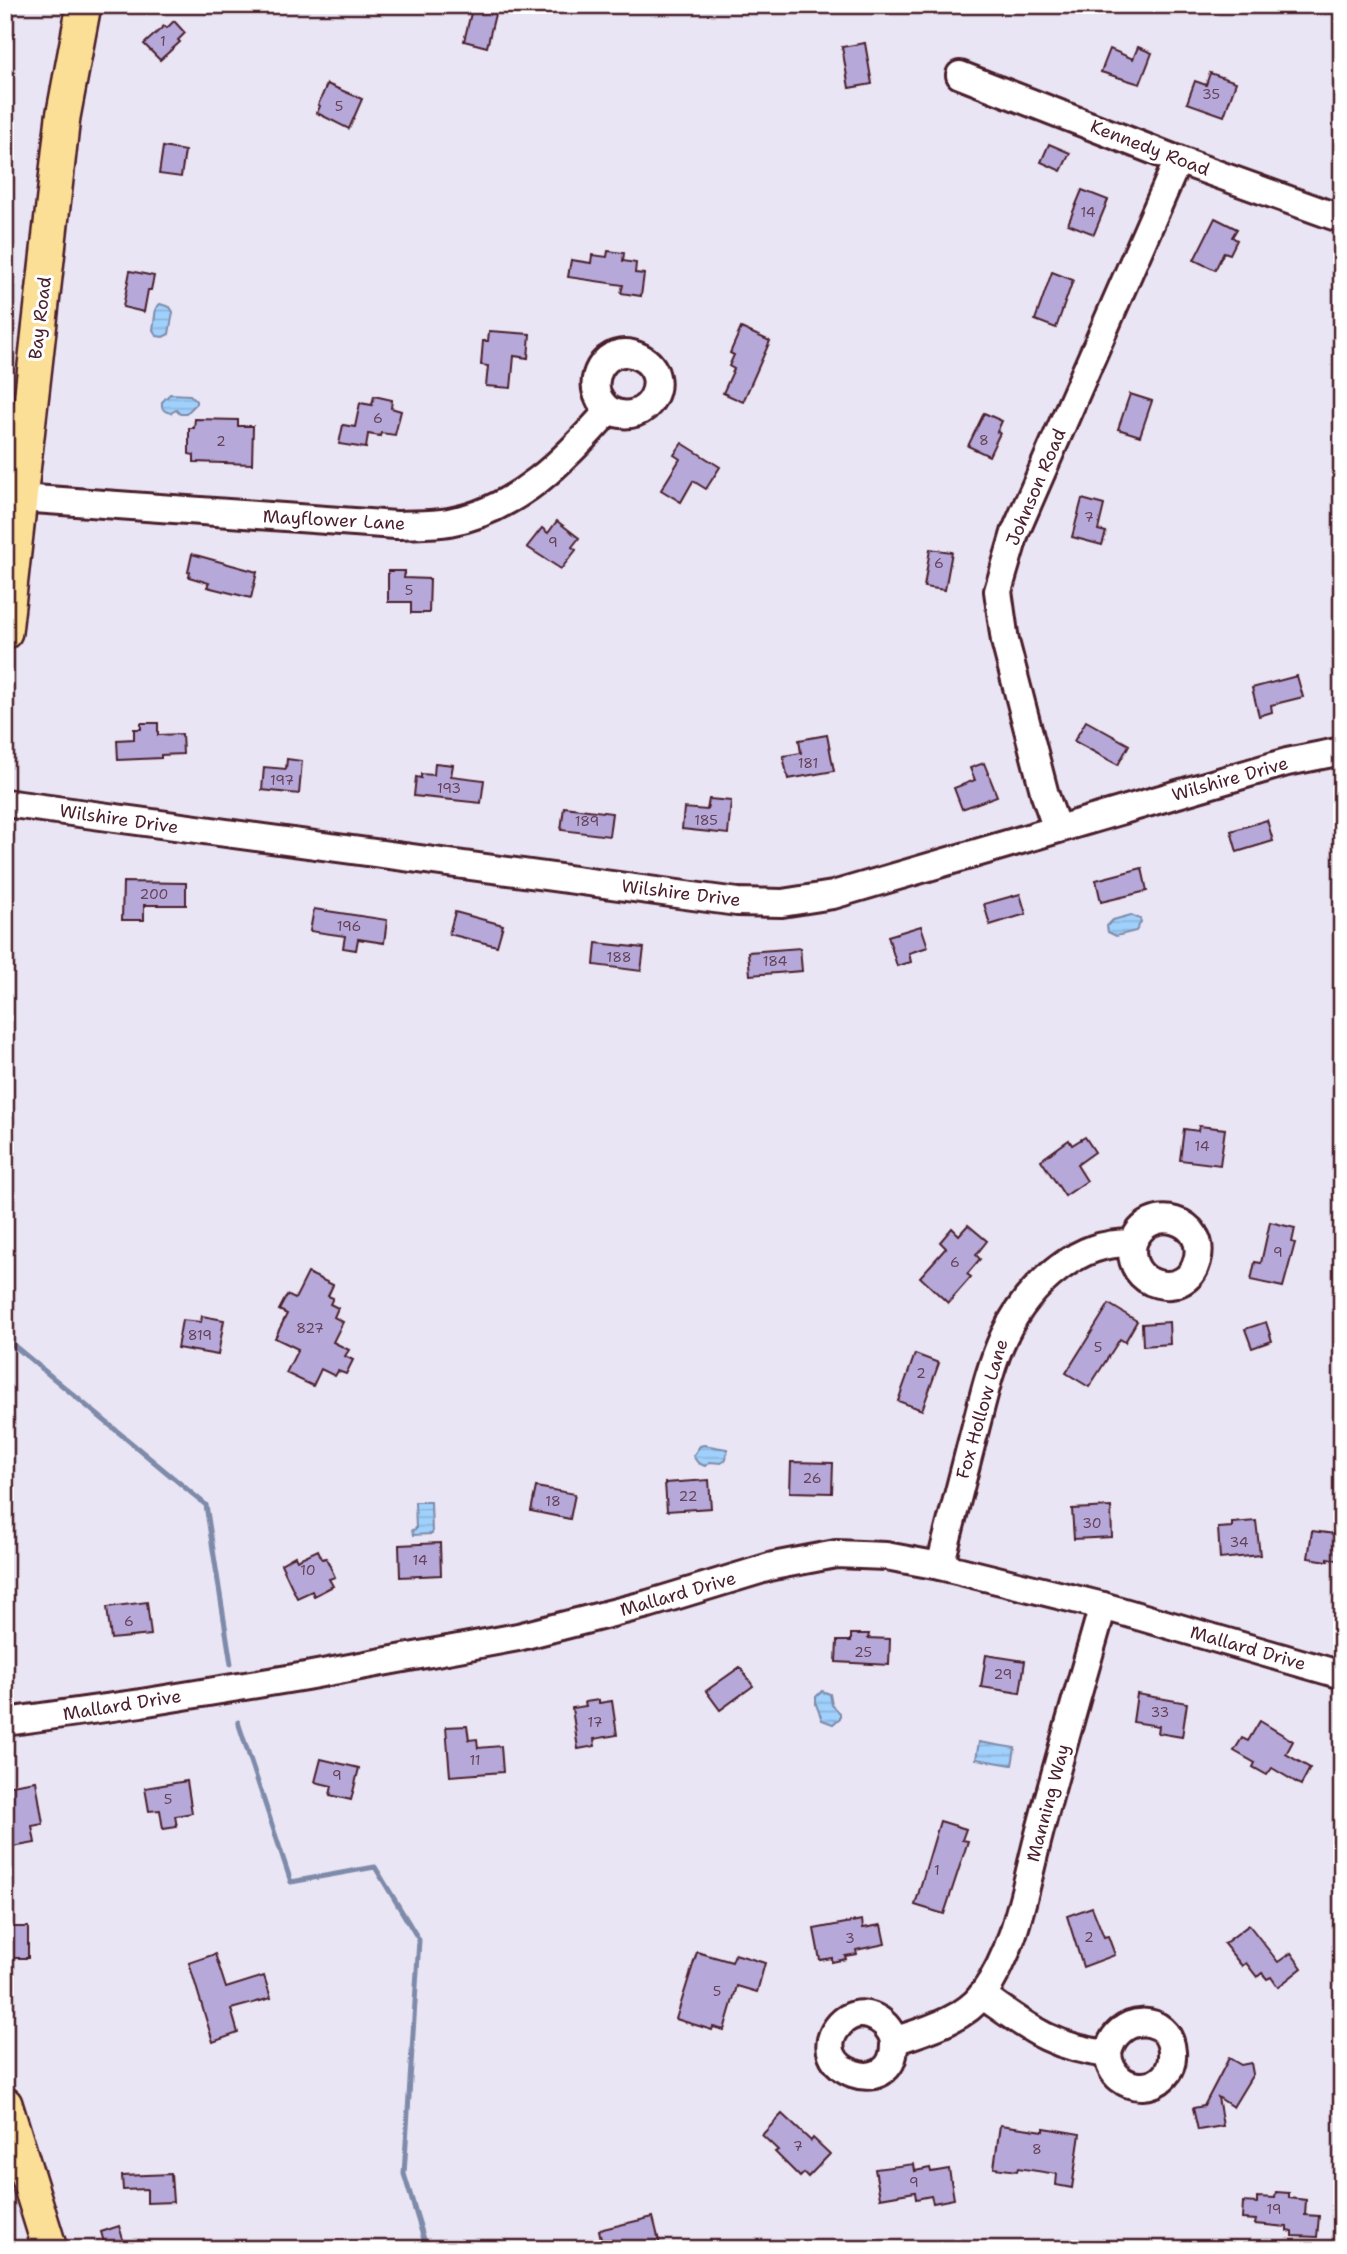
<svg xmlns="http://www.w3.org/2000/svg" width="1347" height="2254" viewBox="0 0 1347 2254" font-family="'Shantell Sans',sans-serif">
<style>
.water{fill:url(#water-rules);stroke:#7e8aa9;stroke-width:2}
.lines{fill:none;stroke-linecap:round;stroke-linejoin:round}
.stream{stroke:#7e8aa9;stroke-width:5}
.building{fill:#b6a9da;stroke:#4a1f2b;stroke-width:2}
.minor-casing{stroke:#4a1f2b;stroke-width:32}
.major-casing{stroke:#4a1f2b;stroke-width:38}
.minor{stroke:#fff;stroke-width:26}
.major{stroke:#fbdf96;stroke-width:33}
.labels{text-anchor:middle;stroke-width:6;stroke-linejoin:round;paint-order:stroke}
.number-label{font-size:14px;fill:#654257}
.street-label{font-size:18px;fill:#4a1f2b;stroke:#fff}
</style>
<defs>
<pattern id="water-rules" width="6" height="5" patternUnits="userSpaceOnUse" patternTransform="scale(1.75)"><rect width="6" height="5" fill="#a0d1fd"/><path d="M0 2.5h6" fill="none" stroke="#8bb3d9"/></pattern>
</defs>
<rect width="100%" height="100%" fill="#e9e5f4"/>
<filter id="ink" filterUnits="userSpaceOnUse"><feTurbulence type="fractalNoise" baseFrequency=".0143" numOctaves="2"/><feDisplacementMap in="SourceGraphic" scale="14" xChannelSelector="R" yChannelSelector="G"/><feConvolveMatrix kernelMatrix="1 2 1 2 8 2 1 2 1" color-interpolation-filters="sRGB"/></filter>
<g filter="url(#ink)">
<g class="water">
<path d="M160 304 170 307 173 312 169 334 163 337 157 336 153 330 156 308Z"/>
<path d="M170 394 190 395 196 401V404L186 414H180L176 410 171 413C164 412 161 409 162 402Z"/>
<path d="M1131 915 1140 919 1141 922 1136 931 1116 936 1108 932 1107 926 1113 920Z"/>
<path d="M704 1445 727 1449 726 1460 721 1463 710 1462 705 1466 698 1463 693 1456 700 1446Z"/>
<path d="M415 1502H431L432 1534 413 1535 412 1530 416 1529Z"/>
<path d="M822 1691 830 1694 832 1705 840 1713V1718L833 1724 822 1720 816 1704V1697Z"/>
<path d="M979 1742 1015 1748 1012 1765 976 1759Z"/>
</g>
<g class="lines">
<g class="stream">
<path d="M5 1338 206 1505 231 1664"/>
<path d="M238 1722 291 1882 375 1867 419 1940 404 2174 427 2249"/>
</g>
</g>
<g class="building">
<path d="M473 5 496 10 487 47 464 41Z"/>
<path d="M174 21 185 33 178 40 180 42 160 60 144 44 164 26 167 28Z"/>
<path d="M865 43 872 84 849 88 842 47Z"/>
<path d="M1138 47 1152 53 1140 84 1101 72 1110 49 1133 59Z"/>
<path d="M1210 73 1236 82 1224 116 1187 103 1195 81 1206 85Z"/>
<path d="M327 84 362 99 349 129 317 113 320 106 318 105Z"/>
<path d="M1049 144 1070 153 1061 171 1041 162Z"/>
<path d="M163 147 185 151 181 177 159 174Z"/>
<path d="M1082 190 1108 200 1094 234 1068 224Z"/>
<path d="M1215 218 1237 229 1232 237 1237 240 1230 254 1224 252 1215 270 1194 260Z"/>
<path d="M608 251 624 253 623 261 636 263 635 273 644 274 641 296 621 293 623 285 568 277 571 260 591 263 592 255 607 257Z"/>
<path d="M130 271 154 276 151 290H148L144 312 123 307Z"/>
<path d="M1052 272 1073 280 1056 328 1035 320Z"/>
<path d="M741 328 770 341 743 402 723 393 734 369 729 366 734 355 730 353Z"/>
<path d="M489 331 530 334 528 358 514 356 511 388 486 386 488 366 481 365 483 341H488Z"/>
<path d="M1130 394 1152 401 1140 436 1118 429Z"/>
<path d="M374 396 392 400 391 408 401 411 395 435 381 433 380 436 368 434 366 448 339 444 343 425 355 427 360 403 372 405Z"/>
<path d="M984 413 1002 421 997 432 1000 433 989 456 968 446Z"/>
<path d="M195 419 238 420V426H253L252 464 194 462V455L189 454V428H194Z"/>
<path d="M682 443 720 467 706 489 693 481 681 502 661 490 680 459 674 455Z"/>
<path d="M1082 499 1104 505 1098 530 1106 532 1102 545 1072 537Z"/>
<path d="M557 521 579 538 572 547 576 550 561 569 527 547 542 528 548 533Z"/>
<path d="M930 549 952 552 945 590 924 587Z"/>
<path d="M192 554 257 572 251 598 207 587 209 583 189 577 190 572H188Z"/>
<path d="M388 571H405L404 578 430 579 429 613H411V602H388Z"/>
<path d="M1297 676 1303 697 1271 705 1272 712 1259 716 1252 688Z"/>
<path d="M1086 721 1129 745 1118 765 1074 741Z"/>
<path d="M141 723H158V735L182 734 183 754 161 755V758L118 760 117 740 134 739V729H141Z"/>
<path d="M827 735 834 771 788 779 783 756 801 753 799 740Z"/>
<path d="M287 759 302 761 299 794 262 790 264 767 286 769Z"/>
<path d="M435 763 453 765 451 776 484 780 481 803 414 796 416 777 421 778V774L434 775Z"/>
<path d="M984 763 997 796 962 809 954 788 975 780 970 768Z"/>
<path d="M709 799 731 801 728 834 682 829 684 808 707 810Z"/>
<path d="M564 807 612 813 609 836 561 830Z"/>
<path d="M1267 820 1273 841 1237 852 1231 831Z"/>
<path d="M1142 868 1147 891 1101 902 1096 880Z"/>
<path d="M123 882 186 883V905H144V920H122Z"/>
<path d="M1020 894 1026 914 990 925 984 904Z"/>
<path d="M314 909 387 920 384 943 358 939 356 950 343 948 345 936 310 931Z"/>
<path d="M455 912 503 925 497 946 449 934Z"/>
<path d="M921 926 928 947 909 953 911 962 897 966 888 936Z"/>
<path d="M596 943 644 948 641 971 594 965Z"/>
<path d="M800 948 802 971 750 975 748 952Z"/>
<path d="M1199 1126 1225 1129 1220 1165 1180 1160 1184 1129 1198 1131Z"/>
<path d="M1085 1137 1095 1152 1077 1165 1087 1181 1065 1196 1041 1160 1069 1140 1072 1145Z"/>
<path d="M1270 1222 1295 1228 1292 1242 1295 1243 1283 1287 1251 1280 1255 1262 1261 1263Z"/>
<path d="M968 1225 987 1241 976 1255 980 1259 967 1274 971 1277 948 1303 920 1277 946 1248 940 1242 952 1228 959 1235Z"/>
<path d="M308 1273 333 1285 328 1296 333 1298 330 1304 338 1308 334 1317 343 1322 333 1342 349 1350 345 1356 353 1360 346 1374 338 1371 335 1376 321 1369 313 1386 286 1373 298 1349 275 1338 287 1314 279 1310 287 1295 295 1299Z"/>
<path d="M1109 1304 1137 1321 1125 1342 1120 1339 1089 1387 1066 1373Z"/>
<path d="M202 1316 224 1320 218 1355 177 1348 182 1320 201 1322Z"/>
<path d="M1169 1322 1170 1344 1143 1346 1142 1324Z"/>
<path d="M1266 1322 1272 1341 1252 1348 1245 1329Z"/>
<path d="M915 1354 939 1363 922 1410 898 1401Z"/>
<path d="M791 1462 833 1463 832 1493 790 1492Z"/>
<path d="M709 1480 711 1508 667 1511 665 1483Z"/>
<path d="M536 1487 575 1494 570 1519 531 1511Z"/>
<path d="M1111 1507 1112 1537 1074 1539 1072 1509Z"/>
<path d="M1256 1521 1260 1555 1220 1559 1218 1528 1232 1527V1523Z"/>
<path d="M1312 1531 1342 1535V1561L1328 1558V1561L1308 1558Z"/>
<path d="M440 1543 441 1575 400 1577 399 1545Z"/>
<path d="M318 1550 322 1559 326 1558 335 1577 329 1579 333 1586 314 1596 312 1591 297 1598 281 1564 295 1556 297 1560Z"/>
<path d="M147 1602 151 1635 111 1639 107 1607Z"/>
<path d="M851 1634H869L868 1638 890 1639 889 1665 836 1662 837 1641H851Z"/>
<path d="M986 1655 1025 1661 1020 1693 981 1687Z"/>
<path d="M740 1667 753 1686 720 1710 706 1691Z"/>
<path d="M1137 1694 1187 1703 1182 1737 1158 1733 1159 1726 1133 1722Z"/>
<path d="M599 1700V1703L612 1701 617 1735 594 1739 595 1746 578 1749 572 1708 586 1706 585 1702Z"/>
<path d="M1260 1721 1293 1741 1286 1754 1310 1768 1301 1785 1272 1768 1267 1775 1253 1767 1255 1763 1234 1751 1242 1738 1248 1741Z"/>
<path d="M467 1726 469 1740 477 1739 478 1748 501 1746 503 1772 450 1776 446 1727Z"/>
<path d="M321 1759 359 1768 351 1800 330 1795 332 1786 315 1782Z"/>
<path d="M36 1781 43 1824 32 1826 35 1843 12 1847 5 1807 8 1803 5 1786Z"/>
<path d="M187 1781 192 1813 175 1816 177 1827 163 1829 160 1810 149 1811 145 1788Z"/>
<path d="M940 1821 966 1829 962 1840 968 1841 944 1914 915 1905Z"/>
<path d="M1092 1907 1104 1937 1108 1936 1115 1955 1083 1967 1067 1916Z"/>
<path d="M862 1920 863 1928 881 1925 885 1944 856 1950 857 1954 845 1956 846 1959 832 1962V1958L820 1960 814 1929Z"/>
<path d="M1249 1925 1278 1962 1291 1953 1302 1968 1278 1987 1271 1977 1267 1979 1262 1973 1257 1977 1246 1963 1242 1966 1224 1944Z"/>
<path d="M10 1927H28V1958H11Z"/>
<path d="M697 1952 732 1962 735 1954 765 1963 757 1992 737 1986 724 2030 713 2027 712 2030 676 2019Z"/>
<path d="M215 1954 226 1988 264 1976 271 1998 231 2009 238 2033 213 2042 189 1963Z"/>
<path d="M1229 2058 1241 2065 1251 2063 1253 2074 1233 2107 1218 2097 1223 2126 1198 2130 1193 2108 1204 2106Z"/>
<path d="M782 2114 811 2141 813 2138 830 2154 808 2177 804 2173 800 2177 775 2152 778 2150 762 2135Z"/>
<path d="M1000 2125 1044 2131V2128L1080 2134 1072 2188 1056 2185 1057 2174 1018 2168 1017 2171 994 2168Z"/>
<path d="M914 2164 915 2171 930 2168 931 2172 949 2169 954 2199 933 2203 931 2196 916 2199 915 2192 880 2198 875 2169Z"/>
<path d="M171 2174 173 2202 147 2203V2189L123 2190 122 2176Z"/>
<path d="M1276 2192 1289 2193V2198L1306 2200 1305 2215 1319 2216 1317 2237 1293 2236V2232L1287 2231V2227L1255 2224 1256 2220 1242 2219 1243 2202 1257 2203V2197L1275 2198Z"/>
<path d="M653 2217 661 2249H603L599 2230Z"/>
<path d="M119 2226 126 2249H106L101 2232Z"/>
</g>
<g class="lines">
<defs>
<g id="minor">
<path d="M960 75 1178 160 1342 219"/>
<path d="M20 498 396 525C414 524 432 525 449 522 517 510 566 459 609 410 648 430 676 376 640 357 606 339 578 386 609 410"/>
<path d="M5 803 737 902 782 903 833 895 1287 762 1342 751"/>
<path d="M1057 829 1045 795 1005 641 998 591 1015 533 1178 160"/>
<path d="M940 1566C951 1524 961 1483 972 1441 990 1373 999 1313 1059 1268 1083 1250 1103 1243 1133 1243 1124 1287 1186 1302 1197 1261 1209 1220 1148 1201 1133 1243"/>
<path d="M5 1722 141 1703 306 1676 518 1637 648 1604 773 1566 836 1554 886 1556 940 1566 1103 1606 1342 1675"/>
<path d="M982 1995C1028 2027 1050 2047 1108 2054 1115 2013 1170 2012 1172 2052 1175 2095 1112 2099 1108 2054"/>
<path d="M894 2041C888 2017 858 2004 840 2024 800 2068 897 2106 894 2041 923 2031 963 2021 983 1994 1018 1946 1026 1880 1042 1823 1061 1751 1082 1679 1103 1606"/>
</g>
<g id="major">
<path d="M5 632 63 117 84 5"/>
<path d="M5 2104 50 2249"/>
</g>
</defs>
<use href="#minor" class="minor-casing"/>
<use href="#major" class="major-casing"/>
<use href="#minor" class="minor"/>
<use href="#major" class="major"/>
</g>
</g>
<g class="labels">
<g class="number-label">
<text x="163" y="46">1</text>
<text x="1211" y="99">35</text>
<text x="339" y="111">5</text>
<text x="1088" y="217">14</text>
<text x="378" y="423">6</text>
<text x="984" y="445">8</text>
<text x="221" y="446">2</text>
<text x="1089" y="522">7</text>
<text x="553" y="547">9</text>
<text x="939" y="568">6</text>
<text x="409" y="595">5</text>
<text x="808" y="768">181</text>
<text x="282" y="785">197</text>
<text x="449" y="793">193</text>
<text x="706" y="825">185</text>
<text x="587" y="826">189</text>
<text x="154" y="899">200</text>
<text x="349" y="931">196</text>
<text x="619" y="962">188</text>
<text x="775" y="966">184</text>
<text x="1202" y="1151">14</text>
<text x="1278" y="1257">9</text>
<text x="955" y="1267">6</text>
<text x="310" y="1333">827</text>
<text x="200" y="1340">819</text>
<text x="1098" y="1352">5</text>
<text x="921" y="1378">2</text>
<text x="812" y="1483">26</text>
<text x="688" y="1501">22</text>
<text x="553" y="1506">18</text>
<text x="1092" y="1528">30</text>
<text x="1239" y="1547">34</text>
<text x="420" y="1565">14</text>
<text x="308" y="1575">10</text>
<text x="129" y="1626">6</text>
<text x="863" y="1657">25</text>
<text x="1003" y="1679">29</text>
<text x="1160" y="1717">33</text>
<text x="595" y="1727">17</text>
<text x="475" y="1765">11</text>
<text x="337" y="1780">9</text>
<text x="168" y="1804">5</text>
<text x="937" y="1875">1</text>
<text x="1089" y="1942">2</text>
<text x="850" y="1943">3</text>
<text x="717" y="1996">5</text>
<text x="798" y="2151">7</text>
<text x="1037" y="2154">8</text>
<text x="914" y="2187">9</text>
<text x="1274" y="2214">19</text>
</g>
<g class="street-label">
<text transform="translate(1150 148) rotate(21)" y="6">Kennedy Road</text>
<text transform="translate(40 318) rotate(-83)" y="6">Bay Road</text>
<text transform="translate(1036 487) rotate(-67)" y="6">Johnson Road</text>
<text transform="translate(334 520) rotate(3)" y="6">Mayflower Lane</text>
<text transform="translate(1230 779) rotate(-16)" y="6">Wilshire Drive</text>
<text transform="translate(119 819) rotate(8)" y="6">Wilshire Drive</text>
<text transform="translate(681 893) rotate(7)" y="6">Wilshire Drive</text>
<text transform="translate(982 1409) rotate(-74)" y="6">Fox Hollow Lane</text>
<text transform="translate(678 1594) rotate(-16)" y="6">Mallard Drive</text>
<text transform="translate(1248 1648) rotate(16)" y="6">Mallard Drive</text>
<text transform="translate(122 1705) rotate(-9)" y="6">Mallard Drive</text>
<text transform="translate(1048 1803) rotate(-75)" y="6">Manning Way</text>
</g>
</g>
<rect width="1347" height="2254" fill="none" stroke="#fff" stroke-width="28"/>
<rect x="14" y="14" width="1319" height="2226" fill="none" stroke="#4a1f2b" stroke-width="2.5" filter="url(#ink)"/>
</svg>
